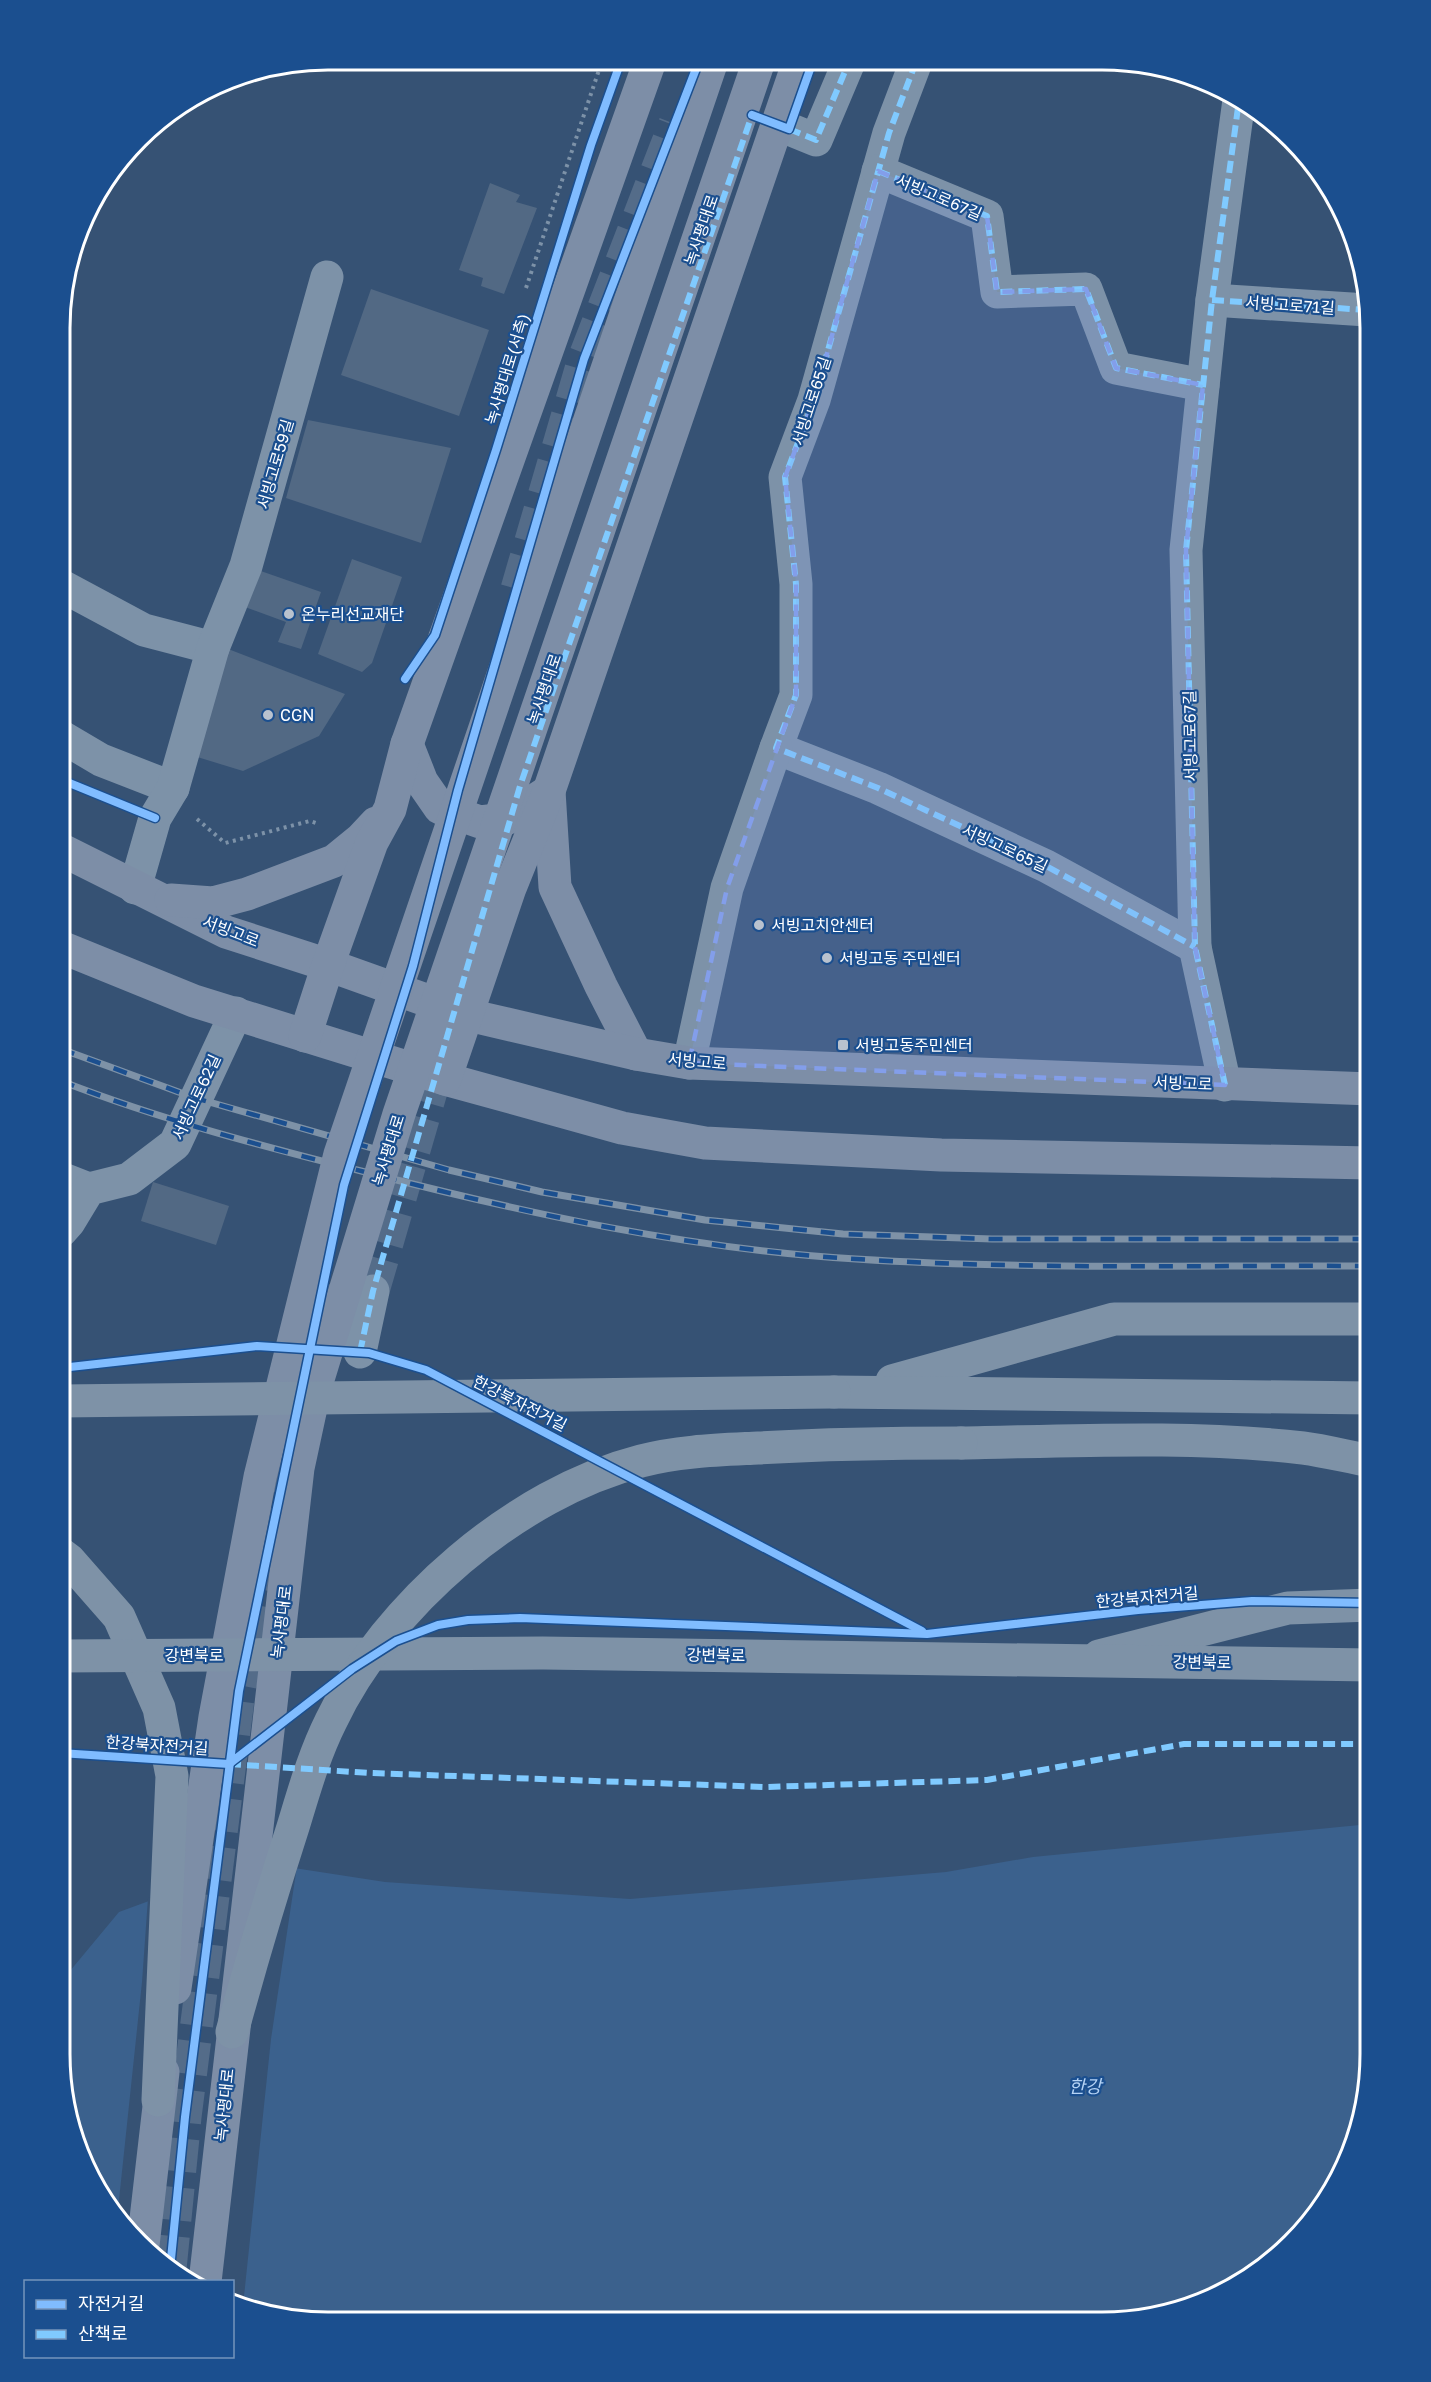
<svg xmlns="http://www.w3.org/2000/svg" width="1431" height="2382" viewBox="0 0 1431 2382" font-family="'Golos Text','Noto Sans KR',sans-serif">
<style>
.water{fill:#3b618d}
.pier{fill:#365274}
.building{fill:#526984}
.lines{fill:none;stroke-linecap:round;stroke-linejoin:round}
.minor-tunnel{stroke:#546c89;stroke-width:33;stroke-dasharray:33 16;stroke-linecap:butt}
.path{stroke:#7d92a8;stroke-width:4;stroke-dasharray:3 4.5;stroke-linecap:butt}
.minor{stroke:#7d92a8;stroke-width:33}
.major{stroke:#7d8ea7;stroke-width:33}
.highway{stroke:#7e92a7;stroke-width:33}
.rail-casing{stroke:#7e92a7;stroke-width:7}
.rail{stroke:#1b4f8f;stroke-width:4.5;stroke-dasharray:14;stroke-linecap:butt}
.major-bridge{stroke:#7d8ea7;stroke-width:33}
.highway-bridge{stroke:#7e92a7;stroke-width:33}
.quiet{stroke:#80caff;stroke-width:6;stroke-dasharray:12 6;stroke-linecap:butt}
.cycleway-casing{stroke:#1b4f8f;stroke-width:11}
.cycleway{stroke:#80bcff;stroke-width:8}
.marked{fill:#839eea;fill-opacity:0.2;stroke:#839eea;stroke-width:4.5;stroke-dasharray:12 8;stroke-linejoin:round}
.poi-dot{fill:#b9c2ce;stroke:#1b4f8f;stroke-width:2}
.labels{text-anchor:middle;stroke-width:4.5;stroke-linejoin:round;paint-order:stroke}
.street-label{font-size:16px;fill:#fff;stroke:#1b4f8f}
.poi-label{font-size:16px;fill:#fff;stroke:#1b4f8f;text-anchor:start}
.water-label{font-size:18px;font-style:italic;fill:#b5d3f5;stroke:#1b4f8f}
.rim{fill:none;stroke:#fff;stroke-width:3}
</style>
<rect width="100%" height="100%" fill="#365274"/>
<path class="water" d="M1370 1824V2071L1351 2156 1316 2217 1266 2267 1205 2302 1103 2322 294 2320 233 2303 232 2282 165 2267 116 2217 80 2156 60 2053V1983L119 1912 255 1862 385 1882 630 1899 946 1872 1033 1857Z"/>
<path class="pier" d="M255 1859 297 1866 271 2039 243 2306 233 2303 232 2282 191 2281 165 2267 117 2219 142 1982 148 1898Z"/>
<g class="building">
<path d="M490 183 520 195 516 202 537 208 504 294 481 286 483 278 459 270Z"/>
<path d="M371 289 489 330 459 416 341 375Z"/>
<path d="M308 420 451 448 421 543 286 498Z"/>
<path d="M352 559 402 577 372 663 362 672 318 654Z"/>
<path d="M255 569 321 592 301 649 278 642 286 622 242 606Z"/>
<path d="M223 647 345 694 319 736 243 771 194 756Z"/>
<path d="M153 1182 229 1206 216 1245 141 1221Z"/>
</g>
<g class="lines">
<g class="minor-tunnel">
<path d="M517 589 584 359 675 124"/>
<path d="M373 1291 443 1050"/>
<path d="M300 1397 323 1283"/>
<path d="M170 2269 185 2117 239 1691 286 1462"/>
</g>
<g class="path">
<path d="M526 288 602 61"/>
<path d="M197 819 225 843 310 821 319 824"/>
</g>
<g class="minor">
<path d="M916 62 889 133 814 400 785 477 796 584V695L776 748 878 788 1046 866 1195 947"/>
<path d="M789 129 816 140 849 62"/>
<path d="M878 171 987 216 997 292 1086 289 1116 368 1203 385"/>
<path d="M1212 300 1367 310"/>
<path d="M62 586 144 630 213 648"/>
<path d="M62 737 101 760 173 788"/>
<path d="M135 888 155 818 173 788 213 648 246 566 327 277"/>
<path d="M689 1063 727 888 776 748"/>
<path d="M1225 1085 1195 947 1186 550 1212 300 1239 100"/>
<path d="M61 1178 89 1189"/>
<path d="M61 1231 69 1222 89 1189 129 1179 175 1144 236 1013"/>
<path d="M360 1352 373 1291"/>
</g>
<g class="major">
<path d="M407 744 422 782 440 808 480 822 506 819 549 791 555 887 601 986 636 1054"/>
<path d="M62 850 226 932 328 965 468 1015 636 1054 689 1063 1371 1089"/>
<path d="M171 900 213 903 247 894 334 861 361 839 376 823"/>
<path d="M61 947 194 1001 445 1079 622 1128 705 1143 941 1155 1371 1163"/>
<path d="M305 1036 328 965 372 842 390 809 407 744 650 61"/>
<path d="M445 1079 510 888 549 791 799 61"/>
</g>
<g class="highway">
<path d="M892 1381 1114 1319H1371"/>
<path d="M834 1392 1371 1398"/>
<path d="M961 1443C1075 1441 1190 1435 1303 1448 1326 1451 1348 1457 1371 1461"/>
<path d="M1099 1656 1288 1608 1371 1605"/>
</g>
<defs>
<g id="rail">
<path d="M61 1049 195 1098 449 1170 542 1192 705 1220 843 1234 992 1239H1371"/>
<path d="M61 1081C161 1120 265 1147 369 1173 529 1214 690 1249 856 1259 1027 1270 1199 1265 1371 1266"/>
</g>
</defs>
<use href="#rail" class="rail-casing"/>
<use href="#rail" class="rail"/>
<g class="major-bridge">
<path d="M175 1988 215 1717 260 1477 340 1154 712 61"/>
<path d="M143 2245 163 2072"/>
<path d="M205 2282 298 1468 315 1389 399 1114 759 61"/>
</g>
<g class="highway-bridge">
<path d="M61 1401 834 1392"/>
<path d="M61 1554 69 1560 119 1617 159 1708 172 1776 158 2100"/>
<path d="M61 1656 543 1653 1371 1665"/>
<path d="M232 2032C251 1963 271 1895 293 1827 304 1791 314 1755 331 1721 386 1605 516 1493 641 1461 679 1451 719 1450 758 1448 826 1444 894 1443 961 1443"/>
</g>
<g class="quiet">
<path d="M916 62 889 133 814 400 785 477 796 584V695L776 748 878 788 1046 866 1195 947"/>
<path d="M789 129 816 140 849 62"/>
<path d="M878 171 987 216 997 292 1086 289 1116 368 1203 385"/>
<path d="M1212 300 1367 310"/>
<path d="M1225 1085 1195 947 1186 550 1212 300 1239 100"/>
<path d="M360 1352 373 1291 520 786 752 115"/>
<path d="M229 1764 370 1773 765 1787 987 1780 1184 1744H1371"/>
</g>
<defs>
<g id="cycleway">
<path d="M752 115 789 129 813 61"/>
<path d="M405 679 435 635 496 450 591 145 621 61"/>
<path d="M62 780 155 818"/>
<path d="M61 1368 257 1346 369 1353 426 1370 922 1631"/>
<path d="M60 1753 229 1764 352 1669 396 1641 438 1625 468 1620 520 1618 927 1634 1138 1610 1252 1601 1371 1603"/>
<path d="M170 2269 185 2117 239 1691 344 1185 413 966 458 790 584 359 699 61"/>
</g>
</defs>
<use href="#cycleway" class="cycleway-casing"/>
<use href="#cycleway" class="cycleway"/>
</g>
<path class="marked" d="M878 171 987 216 997 292 1086 289 1116 368 1203 385 1186 550 1195 947 1225 1085 689 1063 727 888 796 695V584L785 477 814 400Z"/>
<g class="poi-dot">
<circle cx="289" cy="614" r="6"/>
<circle cx="268" cy="715" r="6"/>
<circle cx="759" cy="925" r="6"/>
<circle cx="827" cy="958" r="6"/>
<rect x="837" y="1039" width="12" height="12" rx="3"/>
</g>
<g class="labels">
<g class="street-label">
<text transform="translate(939 197) rotate(23)" y="6">서빙고로67길</text>
<text transform="translate(701 230) rotate(-71)" y="6">녹사평대로</text>
<text transform="translate(1290 305) rotate(4)" y="6">서빙고로71길</text>
<text transform="translate(507 369) rotate(-73)" y="6">녹사평대로(서측)</text>
<text transform="translate(811 401) rotate(-72)" y="6">서빙고로65길</text>
<text transform="translate(275 464) rotate(-74)" y="6">서빙고로59길</text>
<text transform="translate(544 689) rotate(-71)" y="6">녹사평대로</text>
<text transform="translate(1190 736) rotate(-91)" y="6">서빙고로67길</text>
<text transform="translate(1005 848) rotate(25)" y="6">서빙고로65길</text>
<text transform="translate(231 931) rotate(21)" y="6">서빙고로</text>
<text transform="translate(697 1061) rotate(5)" y="6">서빙고로</text>
<text transform="translate(1183 1083) rotate(2)" y="6">서빙고로</text>
<text transform="translate(196 1097) rotate(-65)" y="6">서빙고로62길</text>
<text transform="translate(388 1150) rotate(-73)" y="6">녹사평대로</text>
<text transform="translate(520 1403) rotate(27)" y="6">한강북자전거길</text>
<text transform="translate(1147 1597) rotate(-5)" y="6">한강북자전거길</text>
<text transform="translate(281 1622) rotate(-83)" y="6">녹사평대로</text>
<text x="194" y="1661">강변북로</text>
<text transform="translate(716 1655) rotate(1)" y="6">강변북로</text>
<text transform="translate(1202 1662) rotate(1)" y="6">강변북로</text>
<text transform="translate(157 1745) rotate(4)" y="6">한강북자전거길</text>
<text transform="translate(224 2105) rotate(-84)" y="6">녹사평대로</text>
</g>
<g class="poi-label">
<text x="301" y="620">온누리선교재단</text>
<text x="280" y="721">CGN</text>
<text x="771" y="931">서빙고치안센터</text>
<text x="839" y="964">서빙고동 주민센터</text>
<text x="855" y="1051">서빙고동주민센터</text>
</g>
<g class="water-label">
<text x="1085" y="2093">한강</text>
</g>
</g>
<path d="M0 0H1431V2382H0ZM328 70H1102A258 258 0 0 1 1360 328V2054A258 258 0 0 1 1102 2312H328A258 258 0 0 1 70 2054V328A258 258 0 0 1 328 70Z" fill="#1b4f8f" fill-rule="evenodd"/>
<path class="rim" d="M328 70H1102A258 258 0 0 1 1360 328V2054A258 258 0 0 1 1102 2312H328A258 258 0 0 1 70 2054V328A258 258 0 0 1 328 70Z"/>
<rect x="24" y="2280" width="210" height="78" fill="#1b4f8f" stroke="#7695bc" stroke-width="1.5"/>
<rect x="36" y="2300" width="30" height="9" fill="#80bcff" stroke="#7695bc" stroke-width="1.5"/>
<text x="78" y="2310" font-size="18" fill="#ffffff">자전거길</text>
<rect x="36" y="2330" width="30" height="9" fill="#80caff" stroke="#7695bc" stroke-width="1.5"/>
<text x="78" y="2340" font-size="18" fill="#ffffff">산책로</text>
</svg>
